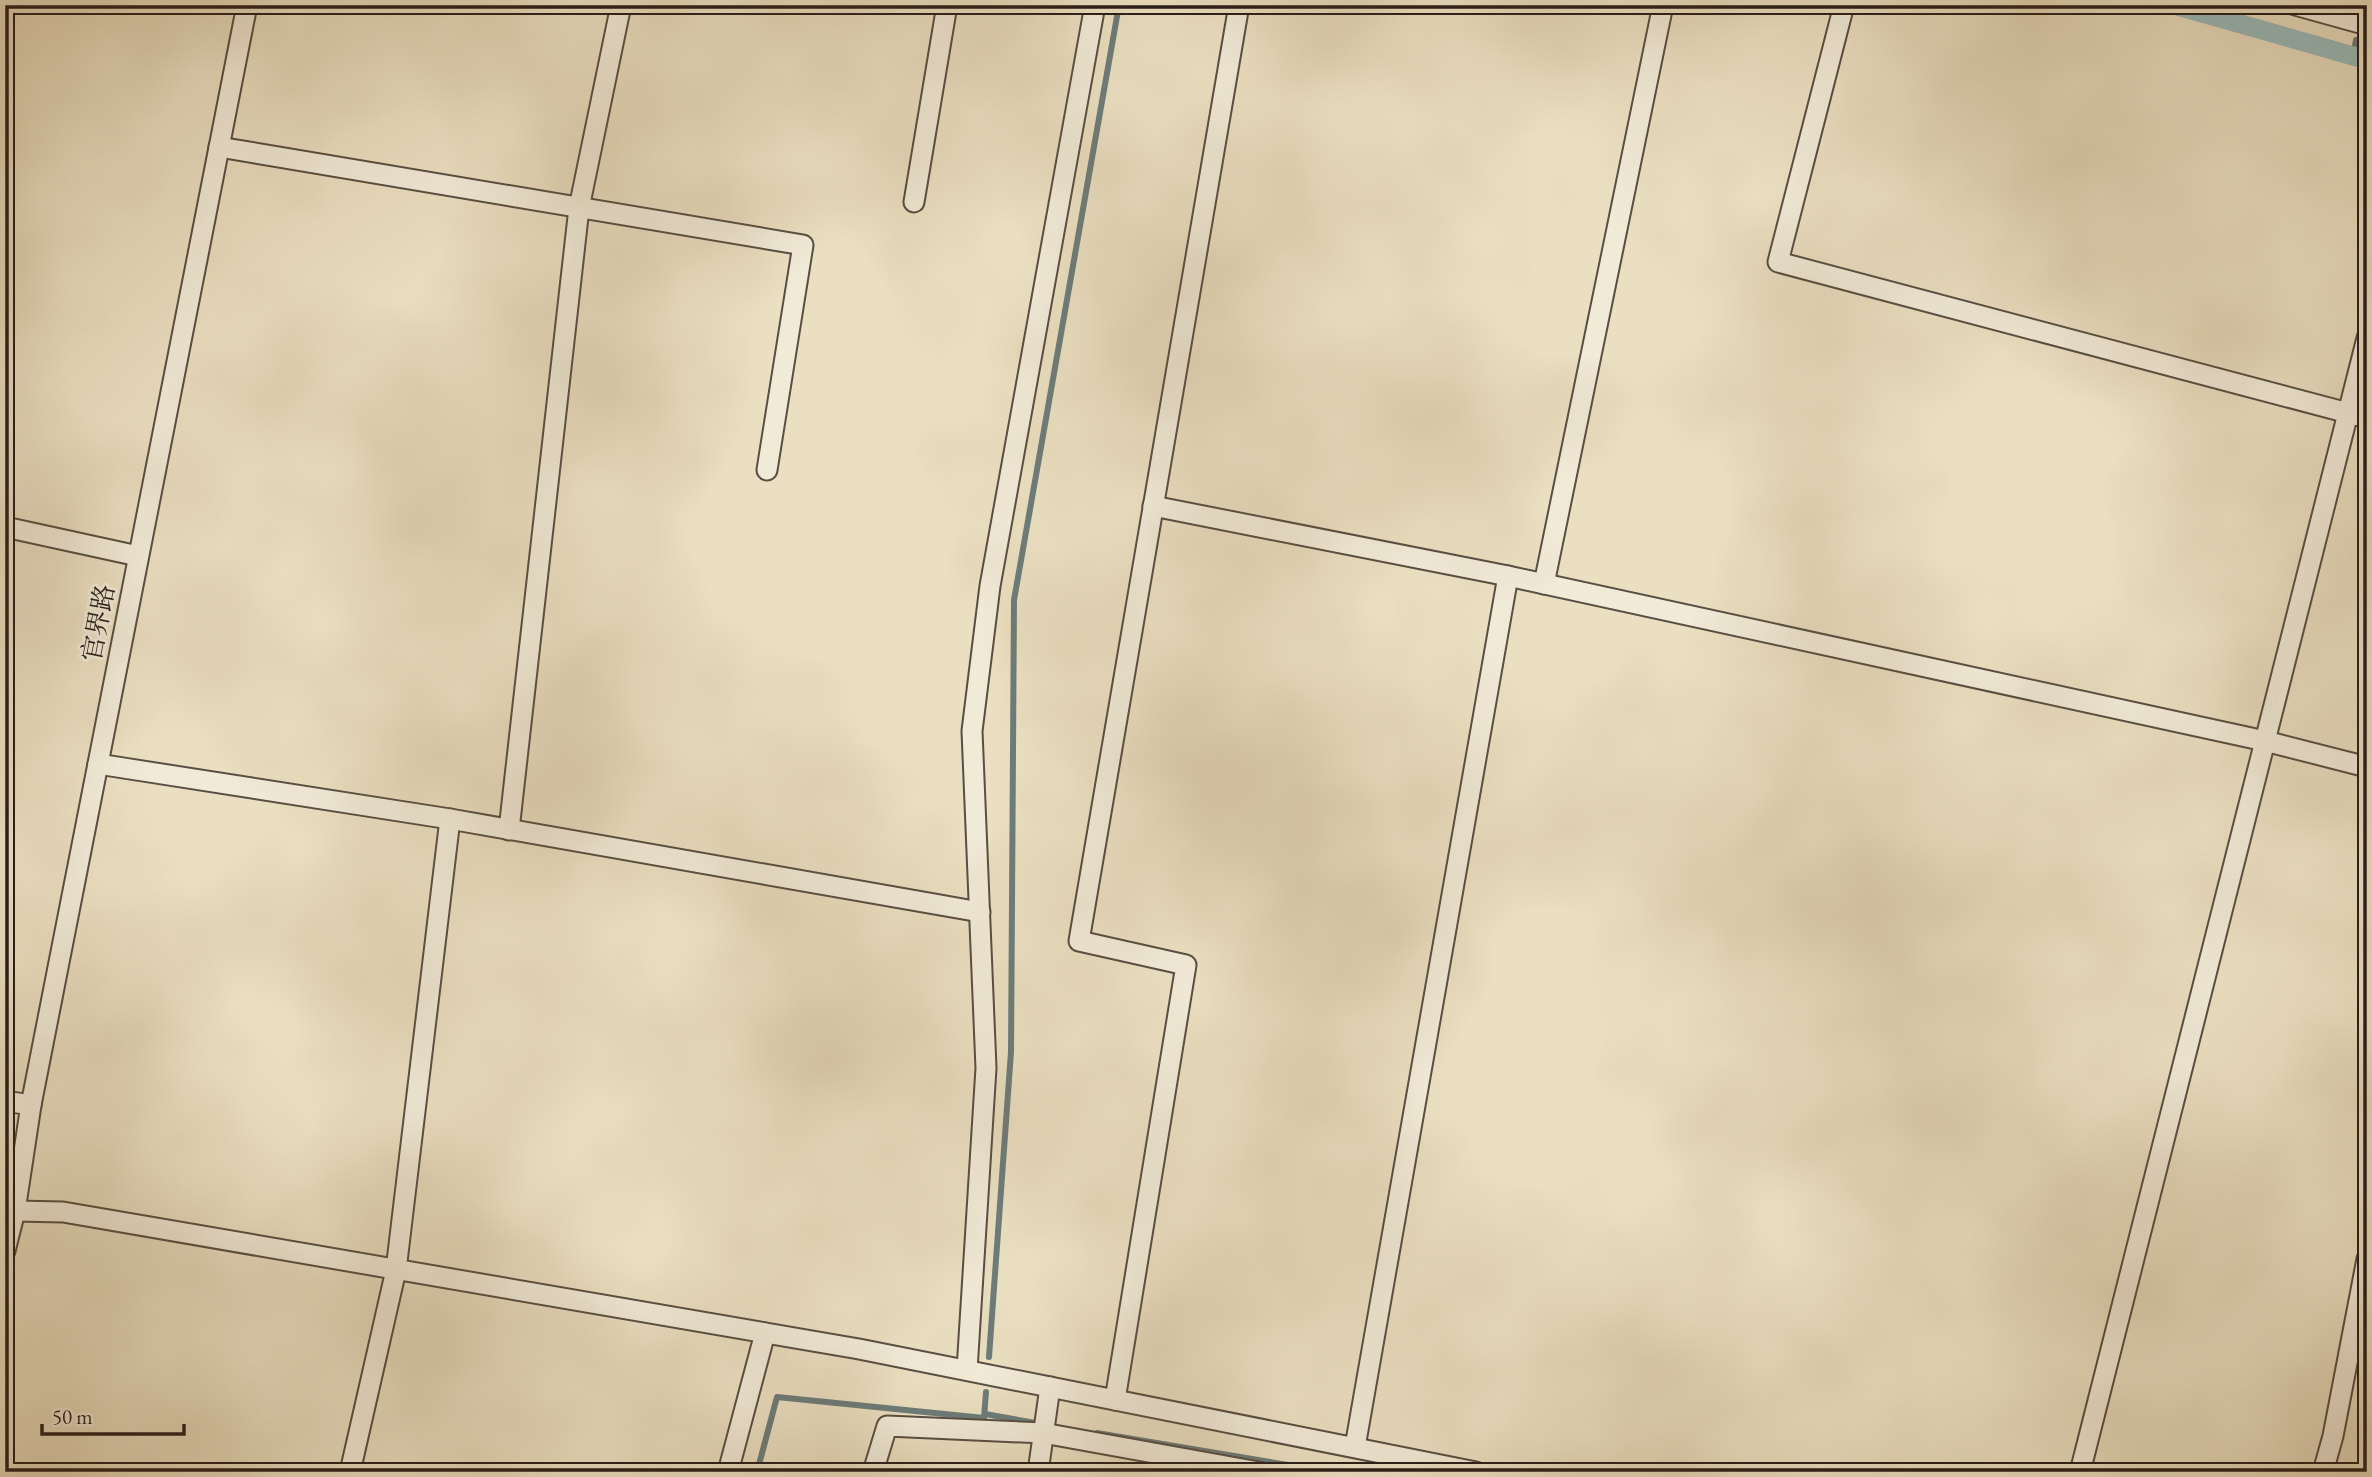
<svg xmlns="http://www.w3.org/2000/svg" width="2372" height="1477" viewBox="0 0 2372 1477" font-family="'EB Garamond','Noto Serif SC',serif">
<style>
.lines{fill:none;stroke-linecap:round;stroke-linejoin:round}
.stream{stroke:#6d7c7a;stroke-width:6}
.canal{stroke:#9abbba;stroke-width:19}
.street-casing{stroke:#594e43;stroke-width:23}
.street{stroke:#f1ead7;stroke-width:19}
.labels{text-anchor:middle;stroke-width:6;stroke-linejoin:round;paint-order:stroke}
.street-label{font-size:26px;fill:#291e19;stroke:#f1ead7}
</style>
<rect width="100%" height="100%" fill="#eadfc1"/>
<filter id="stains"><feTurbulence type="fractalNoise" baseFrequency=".00286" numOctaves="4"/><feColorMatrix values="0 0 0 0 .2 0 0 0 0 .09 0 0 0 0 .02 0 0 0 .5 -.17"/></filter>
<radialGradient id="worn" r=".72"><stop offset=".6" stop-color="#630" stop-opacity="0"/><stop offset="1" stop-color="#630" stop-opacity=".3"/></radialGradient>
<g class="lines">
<g class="stream">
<path d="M2364 6V5"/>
<path d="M2353 56 2356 40"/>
<path d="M989 1357 1011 1052 1014 600 1119 5"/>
<path d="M985 1414 1041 1424"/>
<path d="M1097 1433 1330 1472"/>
<path d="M757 1472 777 1397 984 1418 986 1392"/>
</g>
<path class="canal" d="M2174 5 2367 60"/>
<defs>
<g id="street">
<path d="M1844 5 1778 262 2367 418"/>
<path d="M2295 5 2367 25"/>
<path d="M219 147 803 245 767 470"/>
<path d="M914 202 947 5"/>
<path d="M1153 506 1508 576 2265 741 2367 767"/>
<path d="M5 527 138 556"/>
<path d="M1544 584 1663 5"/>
<path d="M98 764 450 819 980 912"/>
<path d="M509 830 579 208 621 5"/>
<path d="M5 1101 31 1105"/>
<path d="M15 1211 63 1212 859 1349 1476 1472"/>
<path d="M5 1251 15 1211 31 1105 247 5"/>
<path d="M967 1370 986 1068 972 731 990 586 1095 5"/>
<path d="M1115 1400 1186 965 1079 941 1239 5"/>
<path d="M1355 1447 1508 576"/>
<path d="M350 1472 396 1270 450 819"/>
<path d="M728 1472 765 1333"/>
<path d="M873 1472 887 1426 1043 1433 1259 1472"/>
<path d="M1038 1472 1050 1387"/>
<path d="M2080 1472 2367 338"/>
<path d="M2323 1472 2333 1436 2367 1259"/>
</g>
</defs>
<use href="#street" class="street-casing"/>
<use href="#street" class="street"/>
</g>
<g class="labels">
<g class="street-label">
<text transform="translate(98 623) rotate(-79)" y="9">官界路</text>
</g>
</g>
<rect width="2372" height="1477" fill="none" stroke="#eadfc1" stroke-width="28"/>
<rect x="7" y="7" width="2358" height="1463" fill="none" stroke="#291e19" stroke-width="3.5"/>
<rect x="14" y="14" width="2344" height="1449" fill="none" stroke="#291e19" stroke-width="2"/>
<path d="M42 1424v10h142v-10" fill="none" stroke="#291e19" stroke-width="3.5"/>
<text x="52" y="1424" font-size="21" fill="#291e19" stroke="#f1ead7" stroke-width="5" paint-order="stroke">50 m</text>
<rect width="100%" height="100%" filter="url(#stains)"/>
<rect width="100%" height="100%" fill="url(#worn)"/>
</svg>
